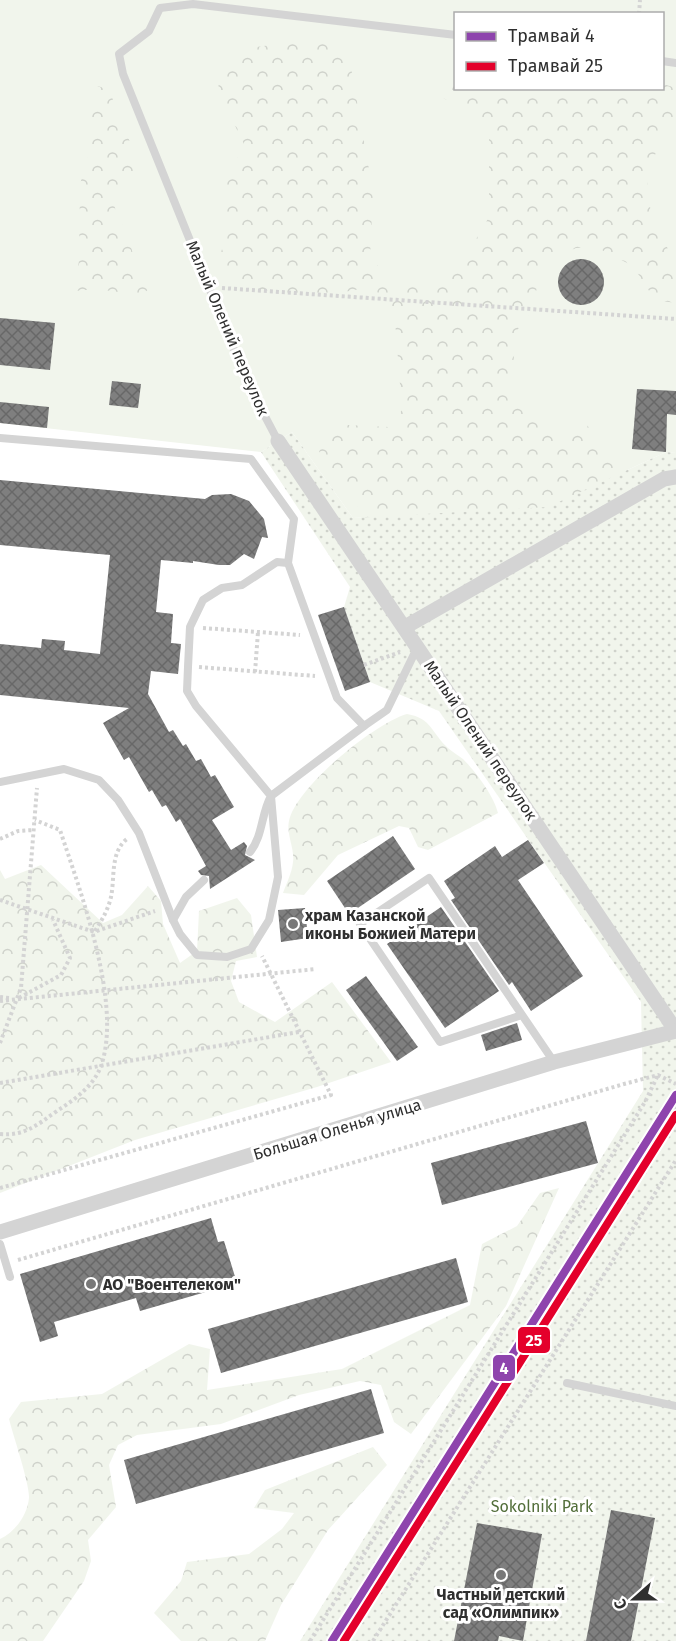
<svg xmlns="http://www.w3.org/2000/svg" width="676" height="1641" viewBox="0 0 676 1641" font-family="'Fira Sans',sans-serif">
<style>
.green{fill:#f1f5ec;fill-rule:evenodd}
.forest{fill:url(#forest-crowns)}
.park{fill:url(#park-dots)}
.building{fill:url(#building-cross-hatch)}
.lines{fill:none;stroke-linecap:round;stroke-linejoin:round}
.path{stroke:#d4d4d4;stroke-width:4;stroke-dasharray:3 3;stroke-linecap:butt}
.service{stroke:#d4d4d4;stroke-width:8}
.minor{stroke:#d4d4d4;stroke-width:15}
.tram-1-casing{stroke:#fff;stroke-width:12}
.tram-2-casing{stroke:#fff;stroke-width:12}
.tram-1{stroke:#8e44ad;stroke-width:8}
.tram-2{stroke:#e4002b;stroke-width:8}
.poi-dot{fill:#787878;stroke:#fff;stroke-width:2}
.labels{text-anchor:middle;stroke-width:6;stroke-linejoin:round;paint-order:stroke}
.street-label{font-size:16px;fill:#2f2f2f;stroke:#fff}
.poi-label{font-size:16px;font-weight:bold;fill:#2f2f2f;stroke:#fff;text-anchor:start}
.park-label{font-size:16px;fill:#526e3a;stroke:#fff}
.line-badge{stroke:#fff;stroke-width:2}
.badge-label{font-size:16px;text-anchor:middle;font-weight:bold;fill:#fff}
</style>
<defs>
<pattern id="forest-crowns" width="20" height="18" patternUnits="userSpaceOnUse" patternTransform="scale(1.5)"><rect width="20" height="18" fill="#f1f5ec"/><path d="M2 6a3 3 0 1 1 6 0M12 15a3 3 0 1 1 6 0" fill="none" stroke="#cfd2cb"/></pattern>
<pattern id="park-dots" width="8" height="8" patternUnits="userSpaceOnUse" patternTransform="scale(1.5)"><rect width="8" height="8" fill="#f1f5ec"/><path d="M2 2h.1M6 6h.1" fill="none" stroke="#cfd2cb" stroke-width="1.8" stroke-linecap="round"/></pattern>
<pattern id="building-cross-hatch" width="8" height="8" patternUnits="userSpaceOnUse" patternTransform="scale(1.5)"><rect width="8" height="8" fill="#7f7f7f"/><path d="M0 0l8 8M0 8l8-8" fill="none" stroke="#686868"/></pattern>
</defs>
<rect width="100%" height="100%" fill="#fff"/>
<path class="green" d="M0 0H676V453L666 452 548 507 353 518 292 432 261 452 0 423ZM456 14H662V88H456Z"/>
<g class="forest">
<path d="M294 42 337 44 350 62 373 192 370 258 400 288 440 280 458 270 489 217V134L476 117 440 96 455 78 456 88H662L663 84 676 88V120L660 139 647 181 652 223 675 260 676 303 655 300 633 266 596 247 576 248 556 257 541 271 531 312 518 329 509 391 556 434 586 424 630 477 586 507 366 535 355 496 319 452 327 433 348 425 389 427 402 410 394 308 379 293 360 289 317 297 249 288 218 264 229 223 222 204 226 183 244 144 218 91 220 71 256 47Z"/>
<path d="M98 86 109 90 140 167 133 184 113 200 117 216 128 235 135 262 149 289 141 295 96 289 75 291 79 260 80 184 89 154 91 97Z"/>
<path d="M407 714C432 718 432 734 448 748 452 752 458 755 463 759 476 772 494 796 498 813L428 850 418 847 409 828 399 826 338 855 304 895 283 893C286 884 292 873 293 862 295 849 286 834 289 821 296 787 375 723 407 714Z"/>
<path d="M41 865 103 923 122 915 148 886 161 901 163 924 180 963 197 951 199 911 237 898 251 915 257 957 236 961 231 981 239 1002 275 1022 332 982 391 1062 317 1087 135 1140 0 1193V870L5 879Z"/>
<path d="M559 1188 506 1306 411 1434 394 1422 381 1385 360 1381 299 1395 221 1424 137 1435 118 1445 109 1465 116 1507 88 1540 91 1561 84 1581 43 1641H0V1539C15 1532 27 1516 29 1498 30 1485 13 1435 9 1419L21 1402 102 1394 189 1344 210 1349 207 1390 342 1369 470 1305 482 1244 517 1226 540 1193Z"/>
<path d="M373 1447 387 1465 328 1530 281 1605 265 1641H181L154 1613 181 1581 187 1562 249 1554 282 1529 294 1513 254 1508 265 1490Z"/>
</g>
<path class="park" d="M292 432 353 518 548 507 666 452 676 453V1641H300L643 1091 641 1002 439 711 370 682 344 607 350 587 261 452Z"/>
<g class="building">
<circle cx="581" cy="282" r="23"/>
<path d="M0 318 55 323 50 370 0 365Z"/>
<path d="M112 381 141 384 138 408 109 405Z"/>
<path d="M637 389 676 391V415L667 414 666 452 632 449Z"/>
<path d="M0 402 49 407 47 428 0 423Z"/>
<path d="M0 480 205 499 212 495 231 494 249 501 264 519 268 538 262 537 254 559 244 554 230 565H219L193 561V563L161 560 156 612 173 614 171 643 181 644 178 674 151 671 148 694 169 732 173 730 183 746 186 744 196 761 201 759 211 777 215 775 234 807 212 820 231 850 244 842 247 846 245 855 255 860 210 889 209 876 201 875 198 871 206 866 180 819 176 822 166 805 162 807 152 790 149 792 129 757 124 760 103 723 129 708 0 695V644L41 648 42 639 65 641 64 650 100 654 110 555 0 545Z"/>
<path d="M344 607 370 682 345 691 318 615Z"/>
<path d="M393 836 415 869 349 914 327 881Z"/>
<path d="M528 840 544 863 518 880 583 976 531 1011 512 982 509 985 451 900 455 898 444 881 495 846 502 857Z"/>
<path d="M441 907 499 991 445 1028 387 944Z"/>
<path d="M305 908 308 938 281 942 278 910Z"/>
<path d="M366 976 418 1047 397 1061 346 990Z"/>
<path d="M517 1023 522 1040 486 1051 481 1035Z"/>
<path d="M586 1121 598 1163 442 1205 431 1163Z"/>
<path d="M211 1218 218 1242 224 1241 237 1283 140 1311 136 1298 54 1322 58 1336 40 1342 20 1274Z"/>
<path d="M456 1258 468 1302 221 1373 208 1329Z"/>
<path d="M371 1389 384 1433 136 1504 124 1460Z"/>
<path d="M611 1510 655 1518 631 1641H586Z"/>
<path d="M477 1523 542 1534 523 1641 499 1636 498 1641H454Z"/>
</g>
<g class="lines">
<g class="path">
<path d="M639 14 640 0"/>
<path d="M222 288 676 319"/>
<path d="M203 628 300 635"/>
<path d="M364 665 400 652"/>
<path d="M199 667 315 676"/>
<path d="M255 672 258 632"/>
<path d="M0 839 18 831 34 830"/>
<path d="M0 900 94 932 155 911"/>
<path d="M95 931C102 920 108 910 111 897 115 878 110 852 127 839"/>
<path d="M0 997 9 998"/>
<path d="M19 998 61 975 70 958 53 920"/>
<path d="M0 1001 316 969"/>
<path d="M0 1043 21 988 37 788"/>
<path d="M0 1083 299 1032"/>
<path d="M0 1134C25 1136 37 1125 57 1111 75 1099 93 1087 101 1066 123 1004 80 891 60 830L35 820"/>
<path d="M0 1188 331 1095 262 956"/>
<path d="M18 1260 624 1084 658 1075 676 1084"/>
<path d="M310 1641 645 1102 658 1075"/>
<path d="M373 1641 676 1160"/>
</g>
<g class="service">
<path d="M662 61 676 63"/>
<path d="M0 438 251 459 294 519 288 563 337 698 364 726 387 710 417 648"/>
<path d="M278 441 247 382 123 74 119 54 149 31 160 8 193 4 456 35"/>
<path d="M0 782 64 769 99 780 118 800 139 833 173 920 180 934 197 955 227 957 251 949 269 920 278 877 271 796 364 726"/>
<path d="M250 852C263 836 261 814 271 796L196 706 187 691 188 667 190 627 203 600 222 588 242 585 277 562 288 563"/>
<path d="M173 920 186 897 204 880"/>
<path d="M522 1015 440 1042 360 924 429 878 554 1062"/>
<path d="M0 1244 10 1277"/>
<path d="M567 1383 676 1406"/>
</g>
<g class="minor">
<path d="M278 441 676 1031"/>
<path d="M405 627 664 479 676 477"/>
<path d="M0 1232 554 1062 676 1031"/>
<path d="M514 1363 676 1105"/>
</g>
<defs>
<path id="tram-1" d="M332 1641 676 1095"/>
<path id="tram-2" d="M344 1641 676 1115"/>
</defs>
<use href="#tram-1" class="tram-1-casing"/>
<use href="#tram-2" class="tram-2-casing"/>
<use href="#tram-1" class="tram-1"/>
<use href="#tram-2" class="tram-2"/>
</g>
<g class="poi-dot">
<circle cx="293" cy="924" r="6"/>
<circle cx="91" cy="1284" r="6"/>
<circle cx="501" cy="1575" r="6"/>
</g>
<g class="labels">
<g class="street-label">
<text transform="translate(228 328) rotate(67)" y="6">Малый Олений переулок</text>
<text transform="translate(481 740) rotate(56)" y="6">Малый Олений переулок</text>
<text transform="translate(337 1129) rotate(-17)" y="6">Большая Оленья улица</text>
</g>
<g class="poi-label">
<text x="305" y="921">храм Казанской<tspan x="305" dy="18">иконы Божией Матери</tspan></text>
<text x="103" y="1290">АО "Воентелеком"</text>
<text x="501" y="1600" text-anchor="middle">Частный детский<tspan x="501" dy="18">сад «Олимпик»</tspan></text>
</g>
<g class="park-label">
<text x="542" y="1512">Sokolniki Park</text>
</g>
</g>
<g class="line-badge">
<rect x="517" y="1326" width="34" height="28" rx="6" fill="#e4002b"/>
<rect x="492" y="1354" width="24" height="28" rx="6" fill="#8e44ad"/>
</g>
<g class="badge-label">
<text x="534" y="1346">25</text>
<text x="504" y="1374">4</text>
</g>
<rect x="454" y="12" width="210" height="78" fill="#ffffff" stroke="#acacac" stroke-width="1.5"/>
<rect x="466" y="32" width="30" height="9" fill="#8e44ad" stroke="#acacac" stroke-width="1.5"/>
<text x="508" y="42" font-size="18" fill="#2f2f2f">Трамвай 4</text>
<rect x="466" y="62" width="30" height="9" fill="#e4002b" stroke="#acacac" stroke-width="1.5"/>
<text x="508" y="72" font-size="18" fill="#2f2f2f">Трамвай 25</text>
<g transform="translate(634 1599) rotate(249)" stroke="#ffffff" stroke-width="4.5" paint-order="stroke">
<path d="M0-4.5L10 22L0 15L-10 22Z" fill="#2f2f2f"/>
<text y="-9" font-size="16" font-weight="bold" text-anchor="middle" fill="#2f2f2f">С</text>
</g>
</svg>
